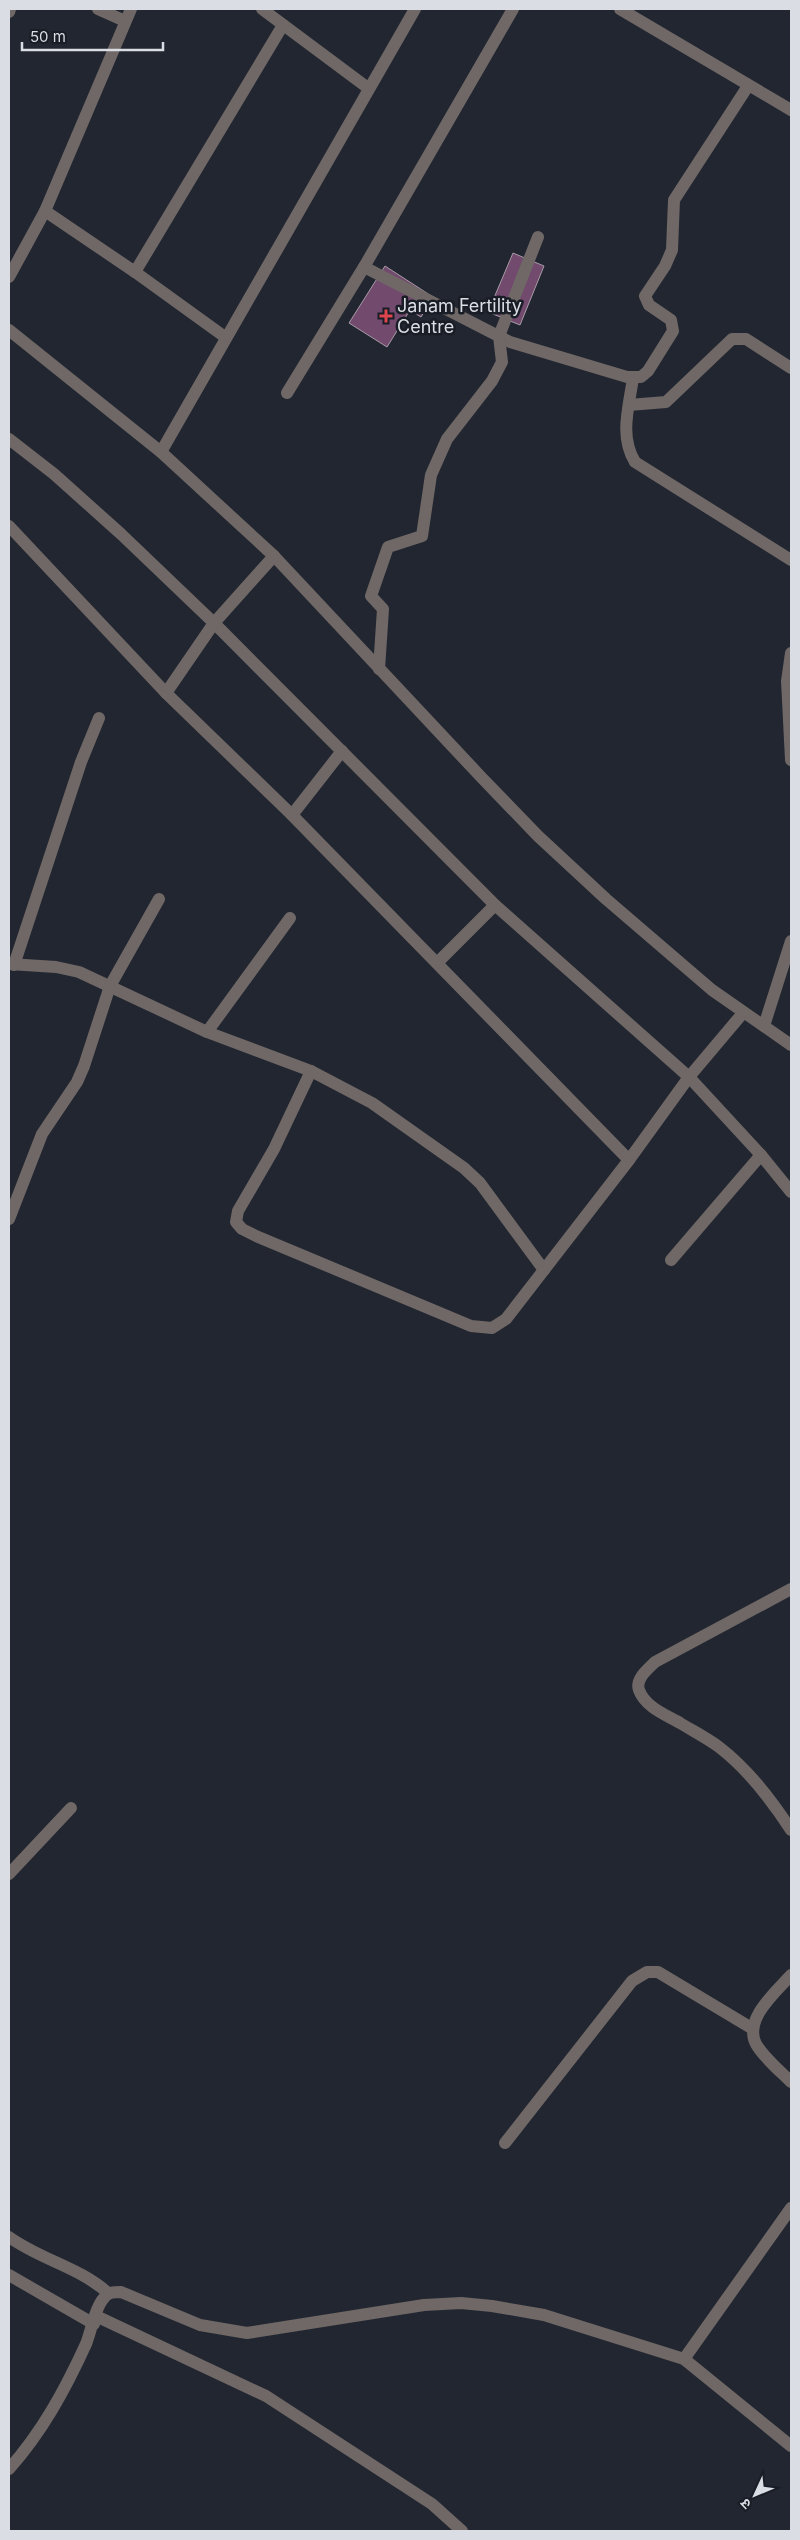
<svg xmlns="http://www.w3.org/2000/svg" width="800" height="2540" viewBox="0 0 800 2540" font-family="Inter,'Noto Sans Devanagari',sans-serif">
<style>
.building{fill:#714a6e;stroke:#a79ca6}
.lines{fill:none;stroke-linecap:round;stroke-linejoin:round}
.minor{stroke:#6f6866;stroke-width:12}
.health-dot{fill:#e0444e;stroke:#191d26;stroke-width:2}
.labels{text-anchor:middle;stroke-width:5;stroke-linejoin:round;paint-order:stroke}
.poi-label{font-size:18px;fill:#dadde4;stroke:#191d26;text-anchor:start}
</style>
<rect width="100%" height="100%" fill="#222630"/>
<g class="building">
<path d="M513 253 544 266 520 325 488 312Z"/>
<path d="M385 266 433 297 421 317 410 310 387 347 349 323Z"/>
</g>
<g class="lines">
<g class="minor">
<path d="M98 9 125 21"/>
<path d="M262 9 368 88"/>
<path d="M620 9 791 110"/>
<path d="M9 12 10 9"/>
<path d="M45 211 135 272 225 337"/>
<path d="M364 267 510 342 627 377H641L648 371 673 331 671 320 649 305 645 296 665 266 672 250 674 200 748 86"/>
<path d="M135 272 283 25"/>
<path d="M9 277 45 211 131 9"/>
<path d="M9 330 161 452 274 556 482 778 538 836 606 899 712 990 791 1045"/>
<path d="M633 378C629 407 619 436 635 462L791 560"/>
<path d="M287 393 364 267 513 9"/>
<path d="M629 405 666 402 732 339H746L791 368"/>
<path d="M9 439 54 474 121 534 214 623 495 905 689 1077 761 1155 791 1192"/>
<path d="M161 452 415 9"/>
<path d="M9 526 166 693 292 815 629 1160"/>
<path d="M791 653 787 681 791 760"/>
<path d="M379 669 383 609 371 596 388 547 422 536 431 475 447 439 492 381 502 362 499 336 538 237"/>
<path d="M166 693 214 623 274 556"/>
<path d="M292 815 342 751"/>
<path d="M437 963 495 905"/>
<path d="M9 964 56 967 79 972 207 1032 311 1071 372 1103 464 1168 480 1183 544 1270"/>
<path d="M14 965 81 762 99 718"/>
<path d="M764 1026 791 941"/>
<path d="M207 1032 290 918"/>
<path d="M311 1071 274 1149 238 1211 236 1222 242 1229 256 1236 471 1326 492 1328 506 1319 629 1160 689 1077 743 1013"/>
<path d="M9 1219 42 1134 77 1082 84 1066 110 986 159 899"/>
<path d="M671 1260 761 1155"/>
<path d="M791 1589 655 1662C648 1669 635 1679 639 1690 645 1707 666 1715 680 1723 693 1731 707 1738 719 1747 749 1770 771 1799 791 1830"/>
<path d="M9 1874 71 1808"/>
<path d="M791 1975C777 1991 743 2019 756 2044 764 2058 780 2071 791 2082"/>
<path d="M505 2143 632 1981 647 1972H658L753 2029"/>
<path d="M9 2237C41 2260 79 2267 108 2293"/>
<path d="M9 2275 94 2324"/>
<path d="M96 2316 266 2396 432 2504 462 2531"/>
<path d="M684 2359 791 2208"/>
<path d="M9 2469C42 2432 65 2390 86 2344 91 2332 95 2307 104 2298 108 2292 114 2292 121 2292L200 2325 247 2333 424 2305 461 2303 492 2306 544 2315 684 2359 791 2446"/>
</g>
</g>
<path class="health-dot" d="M383.5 308.5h5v5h5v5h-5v5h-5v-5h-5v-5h5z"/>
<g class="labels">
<g class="poi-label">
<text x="397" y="312">Janam Fertility<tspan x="397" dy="21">Centre</tspan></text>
</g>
</g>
<rect width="800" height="2540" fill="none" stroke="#dadde4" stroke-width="20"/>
<g transform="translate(755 2495) rotate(226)" stroke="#191d26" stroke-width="4" paint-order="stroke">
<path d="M0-4L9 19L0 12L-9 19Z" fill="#dadde4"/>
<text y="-8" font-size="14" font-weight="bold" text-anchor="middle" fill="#dadde4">उ</text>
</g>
<path d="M22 42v8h141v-8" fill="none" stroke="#dadde4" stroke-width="2.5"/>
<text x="30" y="42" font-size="15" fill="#dadde4" stroke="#191d26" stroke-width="4" paint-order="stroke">50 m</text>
</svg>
